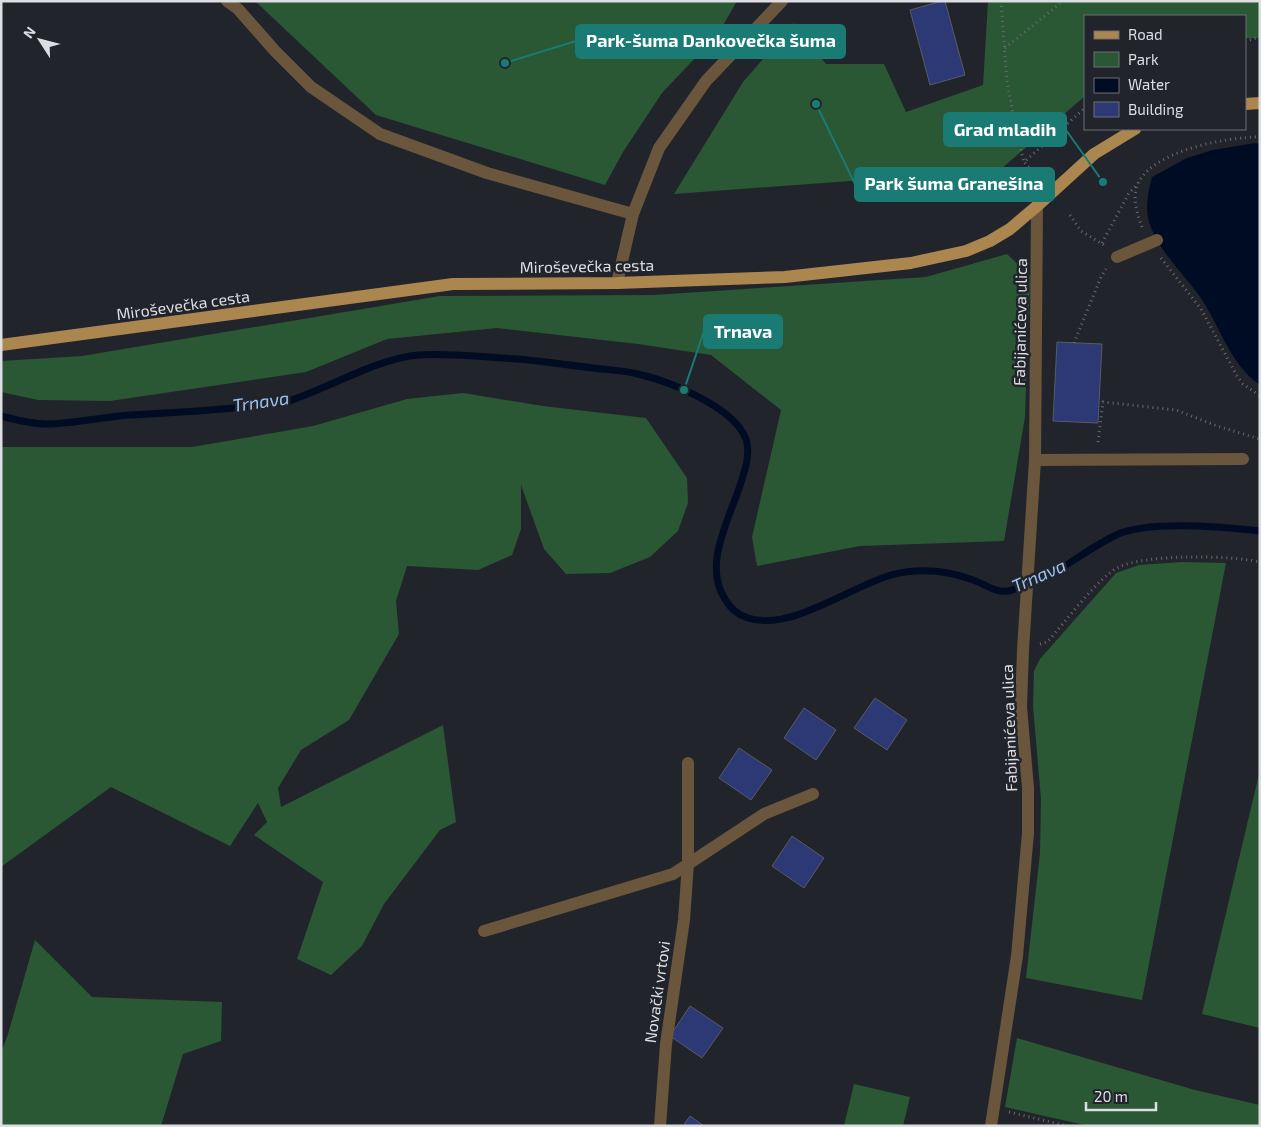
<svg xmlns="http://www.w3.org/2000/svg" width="1261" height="1127" viewBox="0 0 1261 1127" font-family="'Exo 2',sans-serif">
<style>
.green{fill:#2a5734}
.water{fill:#000b24}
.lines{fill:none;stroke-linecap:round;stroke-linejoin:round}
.stream{stroke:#000b24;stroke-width:7}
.building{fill:#2c3974;stroke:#595b63}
.path{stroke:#686a6f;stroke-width:3;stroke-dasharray:1 4;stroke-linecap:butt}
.minor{stroke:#69563c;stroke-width:12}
.major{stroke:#ac864f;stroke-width:12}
.labels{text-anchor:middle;stroke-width:5;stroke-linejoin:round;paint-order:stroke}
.street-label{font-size:16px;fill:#dcdee2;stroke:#22242b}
.water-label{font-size:18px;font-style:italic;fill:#9ac5f3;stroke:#22242b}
.leader{fill:none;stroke:#197b74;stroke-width:2}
.callout-dot{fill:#197b74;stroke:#22242b;stroke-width:2}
.callout{fill:#197b74;stroke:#197b74;stroke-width:2}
.callout-label{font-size:18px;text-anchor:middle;font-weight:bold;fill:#fff}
</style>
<rect width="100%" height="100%" fill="#22242b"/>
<g class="green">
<path d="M255 1H737L718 34 662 93 623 152 605 185 376 115Z"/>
<path d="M988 1H1260V38H1245V16H1085V96L1000 170 674 194 743 82 794 23 826 64H884L906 112 983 85Z"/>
<path d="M1007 254 1030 276 1025 417 1004 541 860 546 757 566 752 537 781 410 711 355 638 344 497 328 387 339 306 372 110 401 38 400 1 392V361L82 356 440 296 654 295 926 277Z"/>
<path d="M463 393 543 406 646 418 687 478 688 503 678 531 650 557 610 573 566 574 544 549 521 485V529L512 555 478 570 407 566 396 601 399 634 349 720 301 750 278 788 281 807 443 725 456 822 440 830 384 904 362 946 331 975 297 959 323 882 254 835 267 822 258 803 230 846 111 787 1 867V447H192L313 426 407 399Z"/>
<path d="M1182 562 1226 563 1142 1000 1026 978 1040 853 1041 799 1033 706 1034 671 1040 659 1116 573 1139 565Z"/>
<path d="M1260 770V1028L1202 1014Z"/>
<path d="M35 940 92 997 222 1002 221 1041 183 1054 161 1126H1V1053L8 1034Z"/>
<path d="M1017 1038 1195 1090 1260 1105V1126H1089L1005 1107Z"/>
<path d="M854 1084 910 1097 903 1126H844Z"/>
</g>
<path class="water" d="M1255 143 1260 144V385C1229 364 1220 324 1198 294 1181 271 1158 250 1149 222 1145 207 1148 192 1152 177L1187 158 1213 150Z"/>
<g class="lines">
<path class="stream" d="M1 416C16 420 31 424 46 424 73 424 102 417 130 415 170 413 211 411 251 406 263 405 277 404 289 401 329 388 376 359 418 355 451 353 484 357 517 359 542 361 567 365 593 368 607 370 623 370 638 374 669 381 734 407 746 439 750 451 747 464 743 476 733 513 701 563 725 599 730 608 738 615 748 618 791 632 849 587 891 575 918 568 946 570 973 580 985 584 995 593 1008 591 1013 590 1018 588 1023 586 1032 582 1042 579 1051 574 1073 562 1093 546 1116 535 1148 520 1224 527 1260 531"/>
</g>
<g class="building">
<path d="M942 1H945L965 75 930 85 910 10Z"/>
<path d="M1057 342 1102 344 1098 423 1053 421Z"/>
<path d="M875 698 907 720 887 750 854 728Z"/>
<path d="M804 708 836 730 816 760 784 738Z"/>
<path d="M739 748 772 770 751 800 719 778Z"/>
<path d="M792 836 824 858 804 888 772 866Z"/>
<path d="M690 1006 723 1028 702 1058 670 1036Z"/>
<path d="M690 1116 704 1126H683Z"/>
</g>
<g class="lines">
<g class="path">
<path d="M1001 1 1007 81 1016 131 1024 162"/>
<path d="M1245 41 1260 37"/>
<path d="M1005 48 1063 1"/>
<path d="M1032 171 1024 162 1085 108"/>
<path d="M1070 215 1081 231 1104 245"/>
<path d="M1142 227C1138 216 1133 201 1136 189 1146 151 1227 137 1260 137"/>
<path d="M1102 243 1129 193 1136 186"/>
<path d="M1161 258 1201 309 1237 376 1243 384 1260 396"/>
<path d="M1074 343 1101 277 1106 269"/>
<path d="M1098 442 1103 402 1176 410 1217 426 1260 439"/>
<path d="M1040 644 1047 642C1065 623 1098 577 1119 567 1147 554 1229 555 1260 562"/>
<path d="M1009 1112 1067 1126"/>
</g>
<g class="minor">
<path d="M227 1 238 9 275 51 311 87 380 134 487 173 633 214"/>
<path d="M1117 257 1157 240"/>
<path d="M617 283 633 214 659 148 706 81 782 1"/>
<path d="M1035 460 1243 459"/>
<path d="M484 931 673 874 764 814 813 794"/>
<path d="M660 1126 666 1044 684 920 688 863V763"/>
<path d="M991 1126 1017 956 1028 833V788L1021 707 1023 650 1035 460 1037 206"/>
</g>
<g class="major">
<path d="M1245 104 1260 103"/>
<path d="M1 345 453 284 617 283 785 277 911 263 966 251 990 241 1010 229 1037 206 1094 154 1135 129"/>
</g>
</g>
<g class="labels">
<g class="street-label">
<text transform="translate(587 266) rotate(-1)" y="6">Miroševečka cesta</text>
<text transform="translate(183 305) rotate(-8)" y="6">Miroševečka cesta</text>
<text transform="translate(1020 322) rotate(-89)" y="6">Fabijanićeva ulica</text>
<text transform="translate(1009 728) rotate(-92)" y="6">Fabijanićeva ulica</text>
<text transform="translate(657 992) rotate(-82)" y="6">Novački vrtovi</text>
</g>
<g class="water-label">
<text transform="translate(261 402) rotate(-8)" y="6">Trnava</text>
<text transform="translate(1039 576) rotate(-24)" y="6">Trnava</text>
</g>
</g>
<path class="leader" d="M505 63L576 41M1103 182L1066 130M816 104L855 184M684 390L704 331"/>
<g class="callout-dot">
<circle cx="505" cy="63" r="5"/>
<circle cx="1103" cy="182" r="5"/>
<circle cx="816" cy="104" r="5"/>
<circle cx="684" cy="390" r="5"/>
</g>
<g class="callout">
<rect x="576" y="25" width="269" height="33" rx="5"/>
<rect x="944" y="113" width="122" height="33" rx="5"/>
<rect x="855" y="168" width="199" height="33" rx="5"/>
<rect x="704" y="315" width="78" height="33" rx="5"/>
</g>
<g class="callout-label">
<text x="711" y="47">Park-šuma Dankovečka šuma</text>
<text x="1005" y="136">Grad mladih</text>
<text x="954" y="190">Park šuma Granešina</text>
<text x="743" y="338">Trnava</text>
</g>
<rect width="1261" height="1127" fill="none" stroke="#dcdee2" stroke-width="5"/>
<rect x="1084" y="15" width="162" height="115" fill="#22242b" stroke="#6c6e74"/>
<rect x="1094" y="31" width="25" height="8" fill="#ac864f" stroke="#6c6e74"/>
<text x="1128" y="40" font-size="15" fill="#dcdee2">Road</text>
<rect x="1094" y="52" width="25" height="15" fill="#2a5734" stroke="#6c6e74"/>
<text x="1128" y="65" font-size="15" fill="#dcdee2">Park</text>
<rect x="1094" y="78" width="25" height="15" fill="#000b24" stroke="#6c6e74"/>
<text x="1128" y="90" font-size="15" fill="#dcdee2">Water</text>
<rect x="1094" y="102" width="25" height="15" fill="#2c3974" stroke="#6c6e74"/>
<text x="1128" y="115" font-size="15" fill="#dcdee2">Building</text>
<g transform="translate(40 40) rotate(306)" stroke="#22242b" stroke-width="4" paint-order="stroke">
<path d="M0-4L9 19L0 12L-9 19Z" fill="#dcdee2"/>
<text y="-8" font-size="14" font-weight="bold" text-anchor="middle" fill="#dcdee2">N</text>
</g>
<path d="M1086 1102v8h70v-8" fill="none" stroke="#dcdee2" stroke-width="2.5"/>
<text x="1094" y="1102" font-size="15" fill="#dcdee2" stroke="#22242b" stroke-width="4" paint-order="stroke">20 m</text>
</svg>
